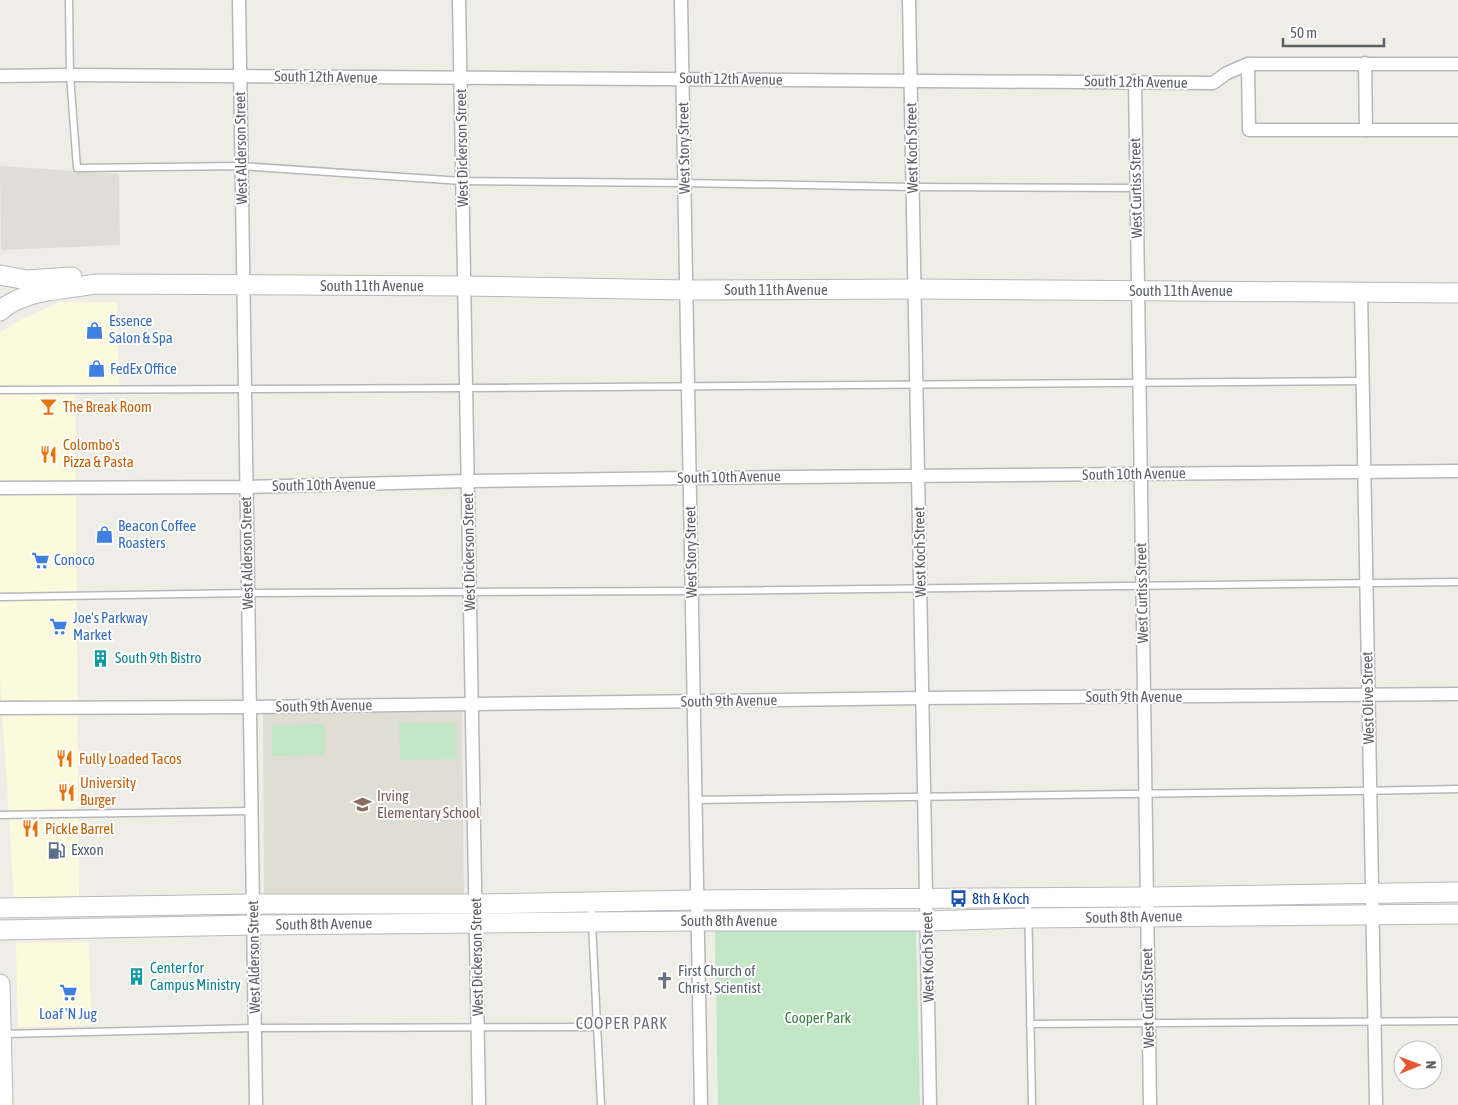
<svg xmlns="http://www.w3.org/2000/svg" width="1458" height="1105" viewBox="0 0 1458 1105" font-family="'Asap Condensed',sans-serif">
<style>
.commercial{fill:#fdf9dd}
.industrial{fill:#deddd8}
.education{fill:#dfddd4}
.green{fill:#c3e6c7}
.lines{fill:none;stroke-linecap:round;stroke-linejoin:round}
.lane-casing{stroke:#b6b7bc;stroke-width:9}
.street-casing{stroke:#b6b7bc;stroke-width:15}
.secondary-casing{stroke:#b7b9bf;stroke-width:21}
.lane{stroke:#fff;stroke-width:6}
.street{stroke:#fff;stroke-width:12}
.secondary{stroke:#fff;stroke-width:19}
.labels{text-anchor:middle;stroke-width:4;stroke-linejoin:round;paint-order:stroke}
.street-label{font-size:15px;fill:#5d6066;stroke:#fff}
.shop-label{font-size:15px;fill:#366cbe;stroke:#fff;text-anchor:start}
.food-label{font-size:15px;fill:#c56008;stroke:#fff;text-anchor:start}
.culture-label{font-size:15px;fill:#0d838f;stroke:#fff;text-anchor:start}
.education-label{font-size:15px;fill:#785e54;stroke:#fff;text-anchor:start}
.service-label{font-size:15px;fill:#4e5e75;stroke:#fff;text-anchor:start}
.transit-label{font-size:15px;fill:#164399;stroke:#fff;text-anchor:start}
.worship-label{font-size:15px;fill:#5b616d;stroke:#fff;text-anchor:start}
.park-label{font-size:15px;fill:#368343;stroke:#fff}
.neighbourhood-label{font-size:16px;letter-spacing:1px;fill:#6e7278;stroke:#fff}
</style>
<rect width="100%" height="100%" fill="#efeee6"/>
<g class="commercial">
<path d="M60 302H117L119 389 75 390 79 897H14L0 677V333L14 323Z"/>
<path d="M89 942 91 1025 18 1027 16 943Z"/>
</g>
<path class="industrial" d="M0 166 119 174 120 245 1 250Z"/>
<path class="education" d="M462 712 464 897 264 899 263 714Z"/>
<g class="green">
<path d="M399 723H456L457 759 400 760Z"/>
<path d="M325 724V755L272 756V725Z"/>
<path d="M916 930 920 1105H718L715 931Z"/>
</g>
<g class="lines">
<defs>
<g id="lane">
<path d="M69 0 70 75 77 168 241 166 462 181 685 183 913 187 1136 188"/>
<path d="M0 390 466 388 1363 381"/>
<path d="M0 597 248 593 692 591 1458 582"/>
<path d="M695 800C950 795 1204 795 1458 789"/>
<path d="M0 815 252 811"/>
<path d="M1028 898 1032 1105"/>
<path d="M591 903 601 1105"/>
<path d="M1030 1024 1458 1021"/>
<path d="M4 1034 255 1028 597 1027"/>
</g>
<g id="street">
<path d="M239 0 256 1105"/>
<path d="M459 0 479 1105"/>
<path d="M681 0 701 1105"/>
<path d="M909 0 930 1105"/>
<path d="M1365 63 1366 130"/>
<path d="M1248 64 1249 130H1458"/>
<path d="M0 76 70 75 1213 83 1227 73 1248 64H1458"/>
<path d="M1135 81 1150 1105"/>
<path d="M1361 292 1376 1105"/>
<path d="M0 488 246 487 468 481 690 478 1458 471"/>
<path d="M0 708 250 707 923 698 1458 694"/>
</g>
<g id="secondary">
<path d="M0 275 27 280 72 277"/>
<path d="M0 311C24 289 64 290 95 284L464 286 687 290 915 289 1458 293"/>
<path d="M0 908 253 904H476L697 900 1147 897 1458 892"/>
<path d="M0 930 253 925 698 921H927L1028 918 1458 914"/>
<path d="M0 984 3 1105"/>
</g>
</defs>
<use href="#lane" class="lane-casing"/>
<use href="#street" class="street-casing"/>
<use href="#secondary" class="secondary-casing"/>
<use href="#lane" class="lane"/>
<use href="#street" class="street"/>
<use href="#secondary" class="secondary"/>
</g>
<defs>
<symbol id="shop-bare" viewBox="-9 -9 18 18"><path d="M-5-2.5h2.3a2.7 3.5 0 0 1 5.4 0H5L5.5 6h-11ZM-1.5-2.5h3a1.5 2.3 0 0 0-3 0Z" fill="#3f7fe0" stroke="#fff" stroke-width="2.5" paint-order="stroke"/></symbol>
<symbol id="bar-bare" viewBox="-9 -9 18 18"><path d="M-6-5H6L.8 .8V4.5H3.5V6h-7V4.5H-.8V.8Z" fill="#e8710a" stroke="#fff" stroke-width="2.5" paint-order="stroke"/></symbol>
<symbol id="restaurant-bare" viewBox="-9 -9 18 18"><path d="M-5-6h1v4h1v-4h1v4h1v-4h1v5L-1.5 .5V6h-2V.5L-5-1ZM5-6V6H3V1.5H1.5Q1.5-4 5-6Z" fill="#e8710a" stroke="#fff" stroke-width="2.5" paint-order="stroke"/></symbol>
<symbol id="supermarket-bare" viewBox="-9 -9 18 18"><path d="M-6-5.5h2.5l.6 2H6L4.5 2H-2.5L-4.4-4H-6ZM-1.5 3.2a1.3 1.3 0 1 0 .1 0ZM3 3.2a1.3 1.3 0 1 0 .1 0Z" fill="#3f7fe0" stroke="#fff" stroke-width="2.5" paint-order="stroke"/></symbol>
<symbol id="building-bare" viewBox="-9 -9 18 18"><path d="M-4-6H4V6H1V3H-1V6H-4ZM-2.5-4.3h1.7v1.8h-1.7ZM.8-4.3h1.7v1.8H.8ZM-2.5-1h1.7V.8h-1.7ZM.8-1h1.7V.8H.8Z" fill="#0f9aa8" stroke="#fff" stroke-width="2.5" paint-order="stroke"/></symbol>
<symbol id="school-bare" viewBox="-9 -9 18 18"><path d="M0-5L7-2L0 1L-7-2ZM-4 1L0 2.5L4 1V4Q0 6-4 4Z" fill="#8d6e63" stroke="#fff" stroke-width="2.5" paint-order="stroke"/></symbol>
<symbol id="fuel-bare" viewBox="-9 -9 18 18"><path d="M-5.5-6h7V0h2V4h1.3V-2.5L3-4.5l.8-.8L6-3V5H2.5V1h-1V6h-7ZM-4.2-4.7v3.2H.2V-4.7Z" fill="#5c6f8a" stroke="#fff" stroke-width="2.5" paint-order="stroke"/></symbol>
<symbol id="bus-bare" viewBox="-9 -9 18 18"><path d="M-5-6H5V4H4V6H2V4H-2V6H-4V4H-5ZM-3.5-4V0h7V-4ZM-3.5 1.2v1.5H-2V1.2ZM2 1.2v1.5H3.5V1.2Z" fill="#1a4fb4" stroke="#fff" stroke-width="2.5" paint-order="stroke"/></symbol>
<symbol id="church-bare" viewBox="-9 -9 18 18"><path d="M-1.2-6h2.4v3.5h3.3v2.4h-3.3V6h-2.4V-.1h-3.3v-2.4h3.3Z" fill="#6b7280" stroke="#fff" stroke-width="2.5" paint-order="stroke"/></symbol>
</defs>
<g fill-rule="evenodd">
<use href="#shop-bare" x="82" y="318" width="25" height="25"/>
<use href="#shop-bare" x="84" y="356" width="25" height="25"/>
<use href="#bar-bare" x="36" y="394" width="25" height="25"/>
<use href="#restaurant-bare" x="36" y="442" width="25" height="25"/>
<use href="#shop-bare" x="92" y="522" width="25" height="25"/>
<use href="#supermarket-bare" x="28" y="548" width="25" height="25"/>
<use href="#supermarket-bare" x="46" y="614" width="25" height="25"/>
<use href="#building-bare" x="88" y="646" width="25" height="25"/>
<use href="#restaurant-bare" x="52" y="746" width="25" height="25"/>
<use href="#restaurant-bare" x="54" y="780" width="25" height="25"/>
<use href="#school-bare" x="350" y="792" width="25" height="25"/>
<use href="#restaurant-bare" x="18" y="816" width="25" height="25"/>
<use href="#fuel-bare" x="44" y="838" width="25" height="25"/>
<use href="#bus-bare" x="946" y="886" width="25" height="25"/>
<use href="#building-bare" x="124" y="964" width="25" height="25"/>
<use href="#church-bare" x="652" y="968" width="25" height="25"/>
<use href="#supermarket-bare" x="56" y="980" width="25" height="25"/>
</g>
<g class="labels">
<g class="street-label">
<text transform="translate(326 77) rotate(1)" y="5">South 12th Avenue</text>
<text transform="translate(731 79) rotate(1)" y="5">South 12th Avenue</text>
<text transform="translate(1136 82) rotate(1)" y="5">South 12th Avenue</text>
<text transform="translate(241 148) rotate(-91)" y="5">West Alderson Street</text>
<text transform="translate(462 148) rotate(-91)" y="5">West Dickerson Street</text>
<text transform="translate(684 148) rotate(-91)" y="5">West Story Street</text>
<text transform="translate(912 148) rotate(-91)" y="5">West Koch Street</text>
<text transform="translate(1136 188) rotate(-91)" y="5">West Curtiss Street</text>
<text x="372" y="291">South 11th Avenue</text>
<text x="776" y="295">South 11th Avenue</text>
<text x="1181" y="296">South 11th Avenue</text>
<text transform="translate(1134 474) rotate(-1)" y="5">South 10th Avenue</text>
<text transform="translate(729 477) rotate(-1)" y="5">South 10th Avenue</text>
<text transform="translate(324 485) rotate(-1)" y="5">South 10th Avenue</text>
<text transform="translate(469 552) rotate(-91)" y="5">West Dickerson Street</text>
<text transform="translate(691 552) rotate(-91)" y="5">West Story Street</text>
<text transform="translate(920 552) rotate(-91)" y="5">West Koch Street</text>
<text transform="translate(247 553) rotate(-91)" y="5">West Alderson Street</text>
<text transform="translate(1142 593) rotate(-91)" y="5">West Curtiss Street</text>
<text x="1134" y="702">South 9th Avenue</text>
<text transform="translate(1368 698) rotate(-91)" y="5">West Olive Street</text>
<text transform="translate(729 701) rotate(-1)" y="5">South 9th Avenue</text>
<text transform="translate(324 706) rotate(-1)" y="5">South 9th Avenue</text>
<text transform="translate(1134 917) rotate(-1)" y="5">South 8th Avenue</text>
<text x="729" y="926">South 8th Avenue</text>
<text transform="translate(324 924) rotate(-1)" y="5">South 8th Avenue</text>
<text transform="translate(254 957) rotate(-91)" y="5">West Alderson Street</text>
<text transform="translate(477 957) rotate(-91)" y="5">West Dickerson Street</text>
<text transform="translate(928 957) rotate(-91)" y="5">West Koch Street</text>
<text transform="translate(1148 998) rotate(-91)" y="5">West Curtiss Street</text>
</g>
<g class="shop-label">
<text x="109" y="326">Essence<tspan x="109" dy="17">Salon &amp; Spa</tspan></text>
<text x="110" y="374">FedEx Office</text>
<text x="118" y="531">Beacon Coffee<tspan x="118" dy="17">Roasters</tspan></text>
<text x="54" y="565">Conoco</text>
<text x="73" y="623">Joe's Parkway<tspan x="73" dy="17">Market</tspan></text>
<text x="68" y="1019" text-anchor="middle">Loaf 'N Jug</text>
</g>
<g class="food-label">
<text x="63" y="412">The Break Room</text>
<text x="63" y="450">Colombo's<tspan x="63" dy="17">Pizza &amp; Pasta</tspan></text>
<text x="79" y="764">Fully Loaded Tacos</text>
<text x="80" y="788">University<tspan x="80" dy="17">Burger</tspan></text>
<text x="45" y="834">Pickle Barrel</text>
</g>
<g class="culture-label">
<text x="115" y="663">South 9th Bistro</text>
<text x="150" y="973">Center for<tspan x="150" dy="17">Campus Ministry</tspan></text>
</g>
<g class="education-label">
<text x="377" y="801">Irving<tspan x="377" dy="17">Elementary School</tspan></text>
</g>
<g class="service-label">
<text x="71" y="855">Exxon</text>
</g>
<g class="transit-label">
<text x="972" y="904">8th &amp; Koch</text>
</g>
<g class="worship-label">
<text x="678" y="976">First Church of<tspan x="678" dy="17">Christ, Scientist</tspan></text>
</g>
<g class="park-label">
<text x="818" y="1023">Cooper Park</text>
</g>
<g class="neighbourhood-label">
<text x="622" y="1029">COOPER PARK</text>
</g>
</g>
<g transform="translate(1418 1065) rotate(89)"><circle r="24" fill="#ffffff" stroke="#bebfc2"/>
<path d="M0-4L9 19L0 12L-9 19Z" fill="#e65735"/>
<text y="-8" font-size="14" font-weight="bold" text-anchor="middle" fill="#5d6066">N</text>
</g>
<path d="M1283 38v8h101v-8" fill="none" stroke="#5d6066" stroke-width="2.5"/>
<text x="1290" y="38" font-size="15" fill="#5d6066" stroke="#ffffff" stroke-width="4" paint-order="stroke">50 m</text>
</svg>
